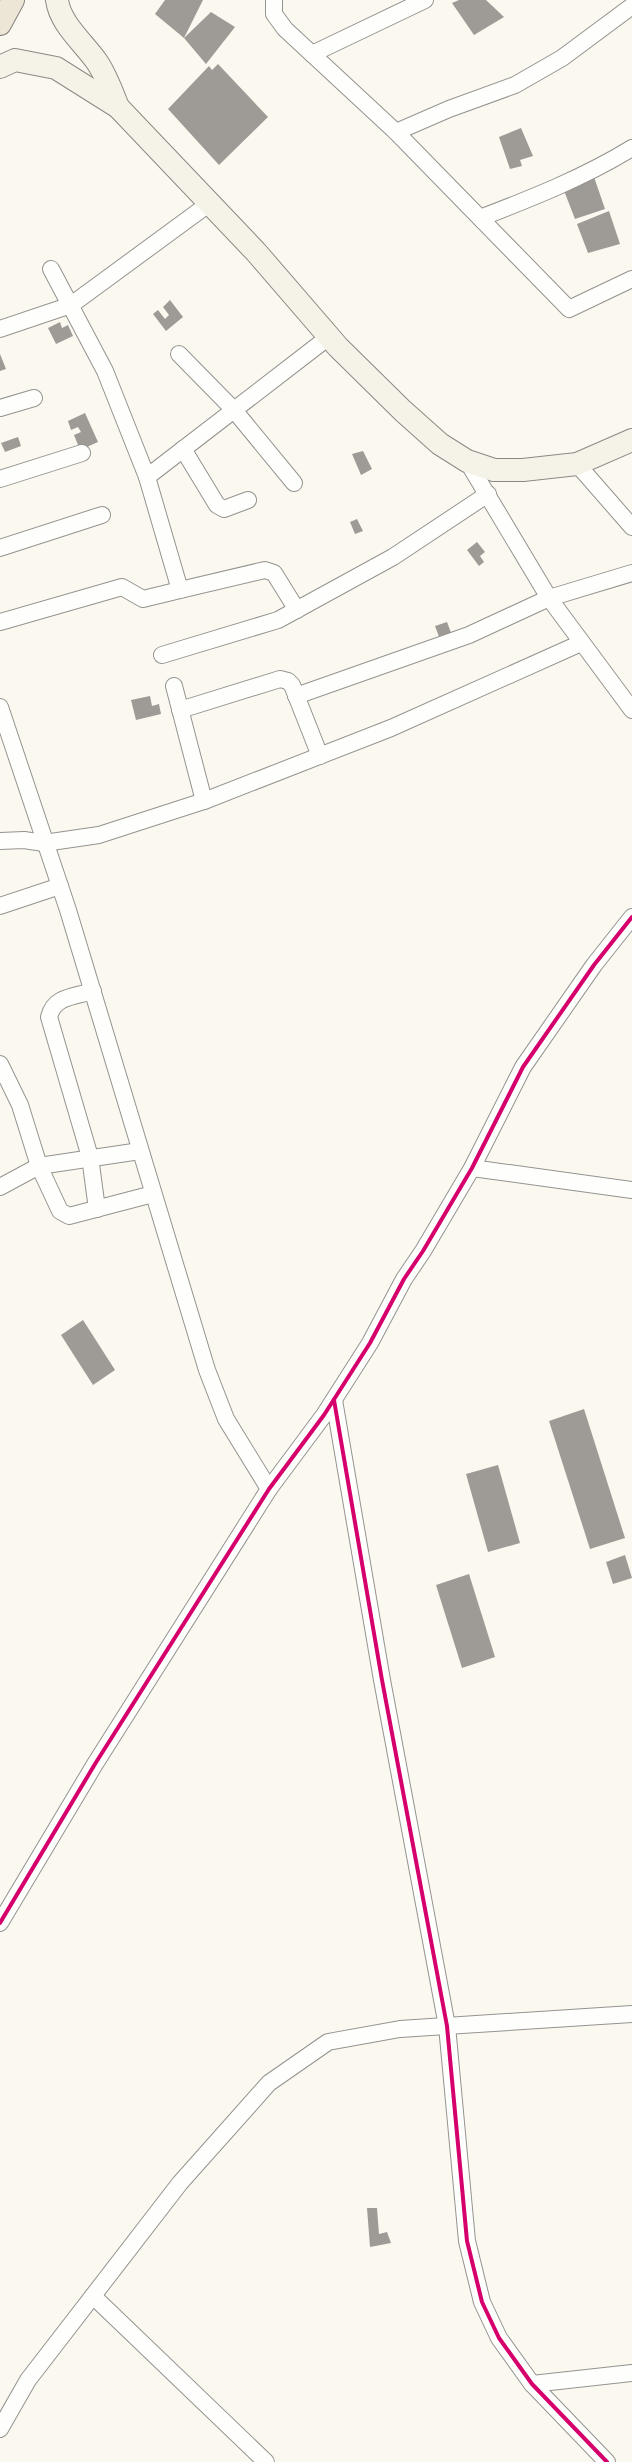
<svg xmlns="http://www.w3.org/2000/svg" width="632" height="2462" viewBox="0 0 632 2462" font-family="'Crimson Pro',serif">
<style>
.building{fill:#9e9a96}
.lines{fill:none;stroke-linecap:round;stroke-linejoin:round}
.street-casing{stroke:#94938f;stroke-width:18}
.secondary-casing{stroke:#8b8986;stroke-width:24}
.primary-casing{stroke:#81807c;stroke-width:24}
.street{stroke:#fefefd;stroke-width:16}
.secondary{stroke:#f5f3e8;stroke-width:22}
.primary{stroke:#ede6d7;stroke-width:22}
.cycleway-casing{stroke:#fff;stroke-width:6}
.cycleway{stroke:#d6006c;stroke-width:4}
</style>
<rect width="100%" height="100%" fill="#fbf8f0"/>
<g class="building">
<path d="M165 0H203L184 38 155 14Z"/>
<path d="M459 0H486L504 17 474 35 452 3Z"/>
<path d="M211 12 235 27 206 64 184 38Z"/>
<path d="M218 64 268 117 219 165 168 109 209 66 212 70Z"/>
<path d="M521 128 533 156 520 160 522 166 510 169 499 137Z"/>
<path d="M594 177 605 209 575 219 563 188Z"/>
<path d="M609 211 620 244 588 253 577 224Z"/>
<path d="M170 300 183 317 166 331 153 314 158 310 165 319 169 315 163 307Z"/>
<path d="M60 322 62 328 68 325 73 336 56 344 48 328Z"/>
<path d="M0 354 6 369 0 371Z"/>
<path d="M85 413 98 442 80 450 74 435 81 432 78 427 71 430 68 421Z"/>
<path d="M18 437 21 446 5 452 1 443Z"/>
<path d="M363 451 372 469 361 475 352 454Z"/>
<path d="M357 519 363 531 355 534 350 522Z"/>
<path d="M477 542 485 552 480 556 484 562 479 566 467 550Z"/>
<path d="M447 622 453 638 441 642 435 626Z"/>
<path d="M150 696 152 706 159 704 161 714 136 720 131 700Z"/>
<path d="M83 1320 115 1370 93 1385 61 1335Z"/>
<path d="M584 1409 625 1538 590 1549 549 1421Z"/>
<path d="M498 1465 520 1543 488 1552 466 1474Z"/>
<path d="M625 1555 632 1578 613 1584 606 1562Z"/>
<path d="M469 1574 495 1657 462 1668 436 1585Z"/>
<path d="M367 2208H377L379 2234 387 2232 391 2243 370 2247Z"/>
</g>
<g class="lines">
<defs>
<g id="street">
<path d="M274 0V14L285 29 396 132 569 309 632 279"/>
<path d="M312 54 425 0"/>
<path d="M396 132 449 109 515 85 562 58 632 6"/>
<path d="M480 218C532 198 585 177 632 148"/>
<path d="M0 329 71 305 210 203"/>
<path d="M179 354 234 410 294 483"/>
<path d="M0 408 34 398"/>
<path d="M183 449 217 505 224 509 248 500"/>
<path d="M467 461 549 598 632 710"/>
<path d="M577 464 632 527"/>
<path d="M147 477 330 336"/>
<path d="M0 479 82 453"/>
<path d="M0 548 102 515"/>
<path d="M180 590 265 570 274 573 297 610"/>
<path d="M0 622 122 587 143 599 180 590 147 477 105 371 51 269"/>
<path d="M162 655 278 620 393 557 488 494"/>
<path d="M174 686 204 801"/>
<path d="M296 696 469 635 549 598 632 573"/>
<path d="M0 707 68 910 207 1370 226 1419 269 1489"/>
<path d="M180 710 280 679 288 681 292 685 320 756"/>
<path d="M0 841 24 840 44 843 99 835 204 801 391 728 581 643"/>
<path d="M0 906 60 886"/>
<path d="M93 991C74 997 54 996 49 1017L90 1157 97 1209"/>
<path d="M0 1064 20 1105 39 1166 60 1211 69 1216 153 1194"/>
<path d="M472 1168 632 1190"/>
<path d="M0 1187 39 1166 140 1151"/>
<path d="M334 1400 382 1680 447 2026 467 2241 482 2302 499 2338 532 2384 607 2462"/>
<path d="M0 1923 95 1764 269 1489 324 1415 370 1343 404 1279 423 1251 472 1168 523 1067 594 965 632 917"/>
<path d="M93 2296 266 2462"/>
<path d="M532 2384 632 2373"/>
<path d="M0 2429 28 2380 180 2183 269 2083 328 2042 400 2029 632 2014"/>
</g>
<g id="secondary">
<path d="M57 0C60 24 84 43 97 62 106 75 112 92 118 107"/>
<path d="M0 67 15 60 56 68 118 107 256 252 338 347 403 411 440 444 467 461 494 470H523L577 464 632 440"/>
</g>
<path id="primary" d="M0 24 13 0"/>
</defs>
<use href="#street" class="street-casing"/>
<use href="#secondary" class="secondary-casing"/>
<use href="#primary" class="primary-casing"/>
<use href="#street" class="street"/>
<use href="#secondary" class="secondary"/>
<use href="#primary" class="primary"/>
<defs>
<g id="cycleway">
<path d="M334 1400 382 1680 447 2026 467 2241 482 2302 499 2338 532 2384 607 2462"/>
<path d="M0 1923 95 1764 269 1489 324 1415 370 1343 404 1279 423 1251 472 1168 523 1067 594 965 632 917"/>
</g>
</defs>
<use href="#cycleway" class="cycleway-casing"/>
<use href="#cycleway" class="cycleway"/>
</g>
</svg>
